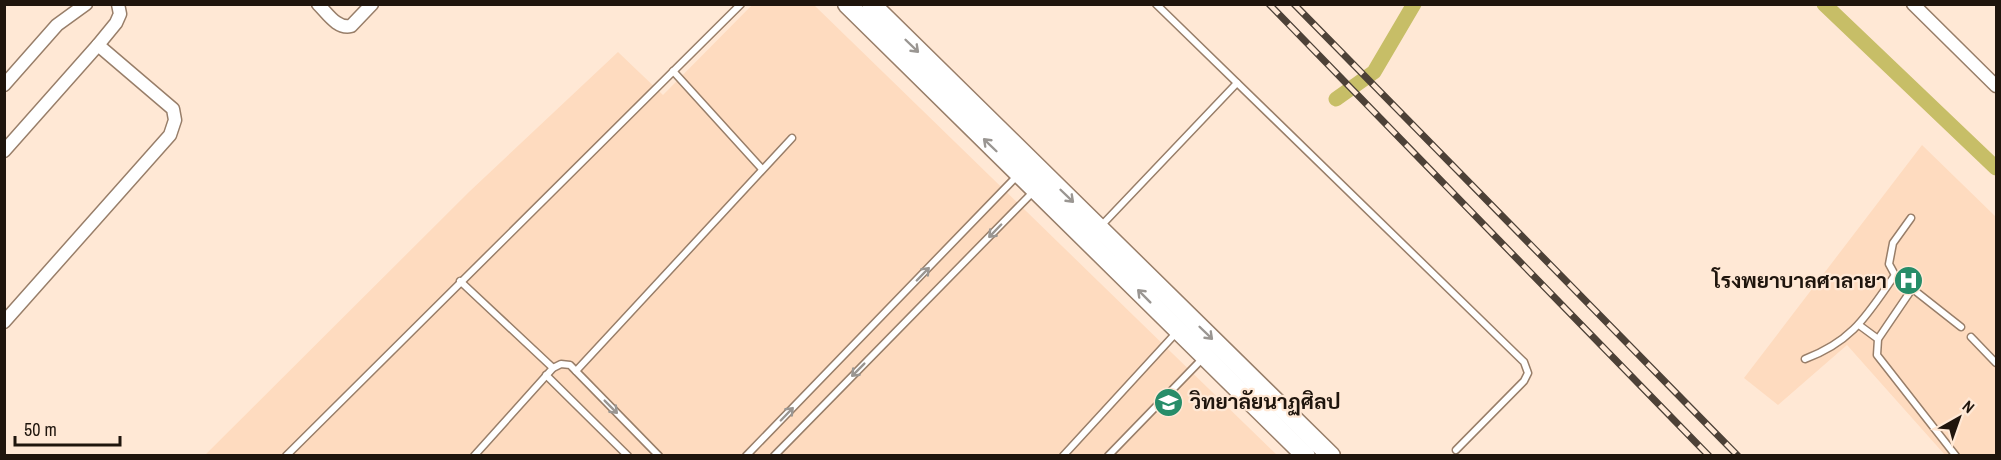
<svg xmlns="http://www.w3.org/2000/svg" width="2001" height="460" viewBox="0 0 2001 460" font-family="'Archivo Narrow',Sarabun,sans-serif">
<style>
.built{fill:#fedbbf}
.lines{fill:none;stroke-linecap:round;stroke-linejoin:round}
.canal{stroke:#c7be67;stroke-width:15}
.service-casing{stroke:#987e69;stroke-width:9}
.minor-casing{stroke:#987e69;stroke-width:15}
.secondary-casing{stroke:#987e69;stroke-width:21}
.service{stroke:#fff;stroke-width:6}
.minor{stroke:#fff;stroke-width:12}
.secondary{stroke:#fff;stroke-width:18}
.rail-casing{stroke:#4d4137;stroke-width:7}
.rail{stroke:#ffe8d5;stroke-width:4.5;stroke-dasharray:14;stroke-linecap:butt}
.oneway{stroke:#9a9692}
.labels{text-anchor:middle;stroke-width:4.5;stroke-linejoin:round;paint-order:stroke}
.poi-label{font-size:21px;font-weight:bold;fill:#1f150d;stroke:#ffe8d5;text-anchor:end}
</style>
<rect width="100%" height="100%" fill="#ffe8d5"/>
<g class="built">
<path d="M753 4 814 5 1277 455 204 456 470 191 618 52 663 95Z"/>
<path d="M1922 145 1996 217V455H1945L1847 345 1778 405 1744 378Z"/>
</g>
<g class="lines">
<g class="canal">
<path d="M1824 4 1996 168"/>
<path d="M1336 99 1374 72 1414 4"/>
</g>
<defs>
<g id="service">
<path d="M1156 4 1524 362 1528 373 1524 381 1456 450"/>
<path d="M673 71 762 169"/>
<path d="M1100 227 1237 83"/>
<path d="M1895 275 1889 264 1893 243 1911 218"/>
<path d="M460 281 553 368"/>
<path d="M1912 289 1878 339 1877 355 1956 456"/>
<path d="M1859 325 1878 339"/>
<path d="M1971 337 1996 363"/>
<path d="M1805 359C1853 341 1867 315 1895 275L1961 327"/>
<path d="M576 371 792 138"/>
<path d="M546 375 628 456"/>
<path d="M286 456 741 4"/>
<path d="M474 456 553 368 561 364 570 365 659 456"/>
<path d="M746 456 1017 176"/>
<path d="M774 456 1033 192"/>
<path d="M1063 456 1176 333"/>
<path d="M1108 456 1204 357"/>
</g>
<g id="minor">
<path d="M318 4C328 14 337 29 351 26L372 4"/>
<path d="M1913 4 1996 86"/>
<path d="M4 85 57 25 86 4"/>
<path d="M4 151 98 45 116 23 120 14 118 4"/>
<path d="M4 322 170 135 175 120 173 109 98 45"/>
</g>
<g id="secondary">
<path d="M847 4 1306 456"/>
<path d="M871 4 1331 456"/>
</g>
</defs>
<use href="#service" class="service-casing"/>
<use href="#minor" class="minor-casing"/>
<use href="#secondary" class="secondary-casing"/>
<use href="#service" class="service"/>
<use href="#minor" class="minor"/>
<use href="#secondary" class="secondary"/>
<defs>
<g id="rail">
<path d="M1269 4 1709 456"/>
<path d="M1294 4 1738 456"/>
</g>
</defs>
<use href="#rail" class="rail-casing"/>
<use href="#rail" class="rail"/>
</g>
<defs><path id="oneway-shaft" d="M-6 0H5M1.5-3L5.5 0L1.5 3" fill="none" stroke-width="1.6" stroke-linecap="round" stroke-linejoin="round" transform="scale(1.5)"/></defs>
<g class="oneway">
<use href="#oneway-shaft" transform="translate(912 46) rotate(44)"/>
<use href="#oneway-shaft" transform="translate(990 145) rotate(-136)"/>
<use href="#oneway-shaft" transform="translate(1067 196) rotate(44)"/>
<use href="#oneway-shaft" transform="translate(995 231) rotate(134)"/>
<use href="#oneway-shaft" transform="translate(923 274) rotate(-46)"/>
<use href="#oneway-shaft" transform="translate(1144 296) rotate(-135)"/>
<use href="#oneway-shaft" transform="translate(1206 333) rotate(44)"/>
<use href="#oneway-shaft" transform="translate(858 370) rotate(135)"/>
<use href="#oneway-shaft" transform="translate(611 407) rotate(45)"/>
<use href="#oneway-shaft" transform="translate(787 414) rotate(-46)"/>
</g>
<defs>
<symbol id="hospital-disc" viewBox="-11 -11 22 22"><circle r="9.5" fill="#278d69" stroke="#ffe8d5"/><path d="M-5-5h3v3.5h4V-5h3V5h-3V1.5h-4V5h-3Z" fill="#fff"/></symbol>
<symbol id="university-disc" viewBox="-11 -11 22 22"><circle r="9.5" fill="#278d69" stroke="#ffe8d5"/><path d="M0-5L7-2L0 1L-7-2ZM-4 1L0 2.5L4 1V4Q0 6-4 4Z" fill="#fff"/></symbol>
</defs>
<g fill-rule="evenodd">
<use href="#hospital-disc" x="1892" y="264" width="33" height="33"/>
<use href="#university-disc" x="1152" y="386" width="33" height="33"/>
</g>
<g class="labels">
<g class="poi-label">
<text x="1887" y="288">โรงพยาบาลศาลายา</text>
<text x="1190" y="409" text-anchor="start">วิทยาลัยนาฏศิลป</text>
</g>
</g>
<rect width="2001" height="460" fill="none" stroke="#1f150d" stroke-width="12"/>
<g transform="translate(1959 418) rotate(40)" stroke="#ffe8d5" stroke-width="4.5" paint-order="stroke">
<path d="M0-4.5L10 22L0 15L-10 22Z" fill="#1f150d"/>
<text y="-9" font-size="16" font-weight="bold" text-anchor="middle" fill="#1f150d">N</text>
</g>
<path d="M15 436v9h105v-9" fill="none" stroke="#1f150d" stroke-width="3"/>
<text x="24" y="436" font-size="18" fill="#1f150d" stroke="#ffe8d5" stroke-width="4.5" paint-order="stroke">50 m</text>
</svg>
